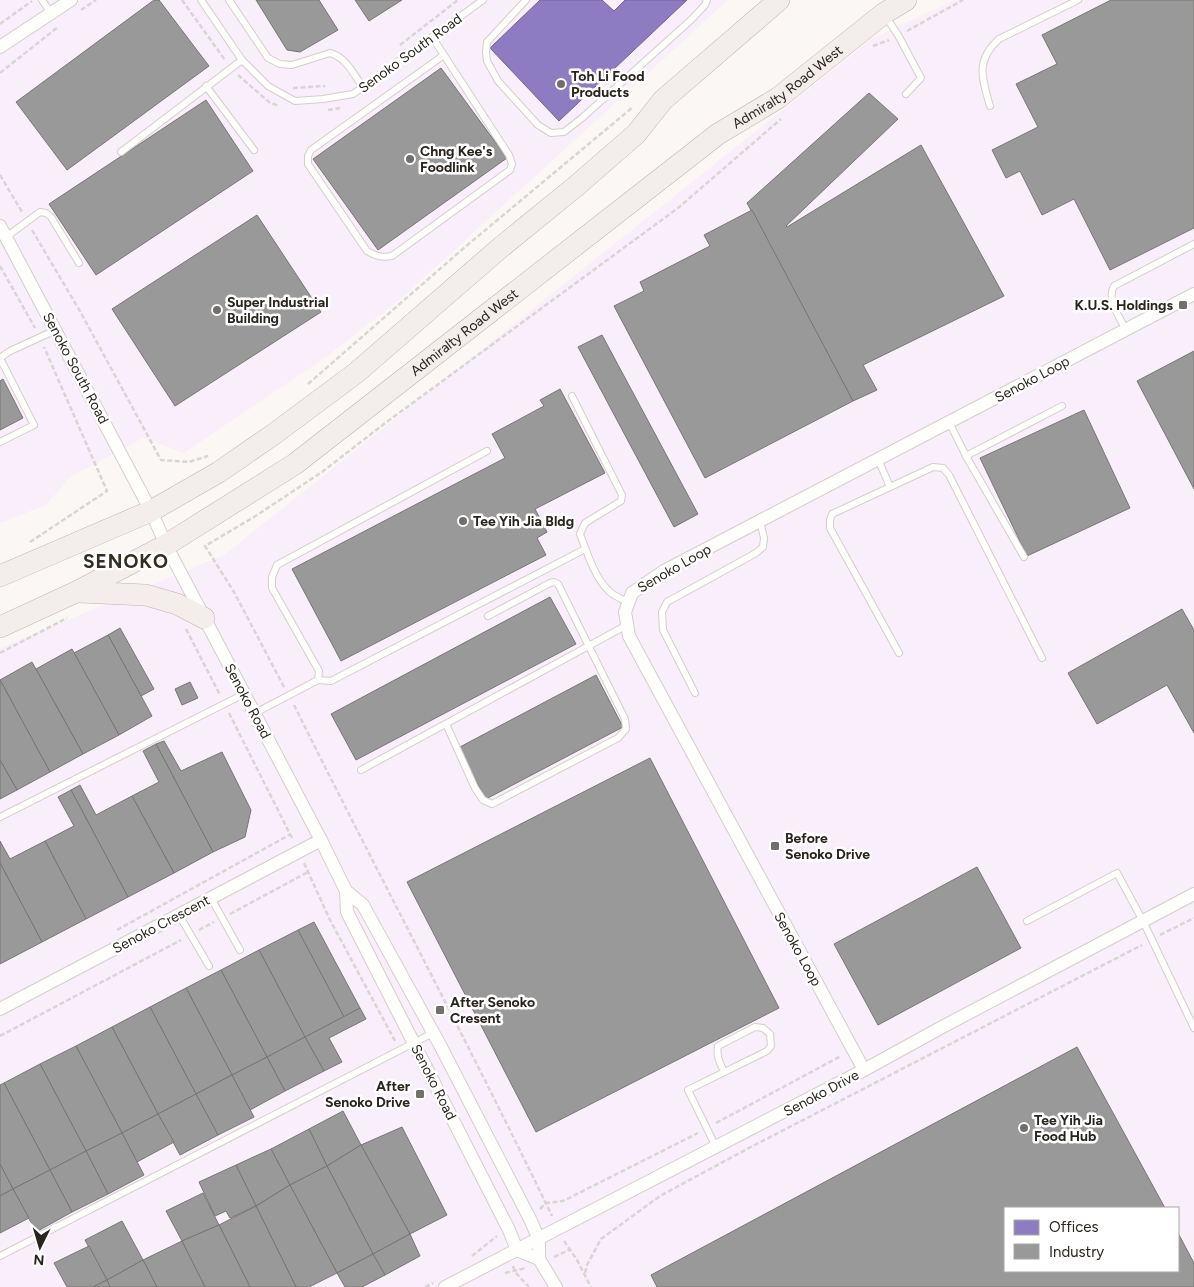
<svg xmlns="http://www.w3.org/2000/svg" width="1194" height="1287" viewBox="0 0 1194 1287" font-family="Figtree,sans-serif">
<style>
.industrial{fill:#f8effa;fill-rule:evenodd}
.offices{fill:#8e7cc3;stroke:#706292}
.industry{fill:#999;stroke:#777674}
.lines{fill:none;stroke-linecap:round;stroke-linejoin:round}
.lane-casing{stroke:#d3cfca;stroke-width:8}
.street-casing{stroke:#d3cfca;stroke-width:14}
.primary-casing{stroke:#c0b2b0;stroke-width:22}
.path{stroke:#d7d6d4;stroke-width:2.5;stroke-dasharray:5 2.5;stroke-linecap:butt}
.lane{stroke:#fefefd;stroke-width:6}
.street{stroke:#fefefd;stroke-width:12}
.primary{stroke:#f3edec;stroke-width:21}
.poi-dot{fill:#726e69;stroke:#fff;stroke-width:2}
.labels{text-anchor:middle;stroke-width:5;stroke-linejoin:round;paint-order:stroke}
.street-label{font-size:14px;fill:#29241e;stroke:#fff}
.poi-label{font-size:14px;font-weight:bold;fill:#29241e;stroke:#fff;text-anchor:start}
.district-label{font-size:19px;font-weight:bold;letter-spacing:1px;fill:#372c20;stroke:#fff}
</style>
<rect width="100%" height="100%" fill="#faf7f4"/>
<g class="industrial">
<path d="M0 0H728L403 297 326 357 184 453 143 438 70 477 46 505 0 523Z"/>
<path d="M955 0H1194V1287H0V648L224 555 873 38ZM1005 1208H1178V1271H1005Z"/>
</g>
<path class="offices" d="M540 0H602L614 11 625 0H687L559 121 490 48Z"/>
<g class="industry">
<path d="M154 0H159L209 66 67 170 16 102Z"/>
<path d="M256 0H319L338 30 300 52 287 50Z"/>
<path d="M355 0H402L369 21Z"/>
<path d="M1111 0H1194V228L1110 270 1074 199 1042 215 1020 171 1006 178 992 150 1038 127 1016 84 1057 64 1042 35Z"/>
<path d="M441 68 507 158 378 250 313 159Z"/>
<path d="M869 93 898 119 786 226 787 227 921 145 1004 296 863 365 877 390 853 401 747 203Z"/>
<path d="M206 100 253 171 96 275 49 204Z"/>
<path d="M752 210 853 401 705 478 614 306 644 291 640 282 710 246 704 235Z"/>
<path d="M257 215 321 312 175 406 112 309Z"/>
<path d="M602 335 698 514 674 527 578 347Z"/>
<path d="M1194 351V489L1137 381Z"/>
<path d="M3 379 23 418 0 430V381Z"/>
<path d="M560 389 605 473 535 509 547 532 537 538 546 555 341 661 292 569 505 458 492 434 544 406 540 400Z"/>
<path d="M1084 410 1130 508 1027 556 980 458Z"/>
<path d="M550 597 576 644 356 760 331 714Z"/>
<path d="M1182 609 1194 630V733L1167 685 1097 724 1068 673Z"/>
<path d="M120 628 154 689 141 696 108 635Z"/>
<path d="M108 635 152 716 119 735 74 653Z"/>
<path d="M72 649 119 735 83 754 36 669Z"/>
<path d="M32 662 83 754 50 772 0 680Z"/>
<path d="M596 675 623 727 486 799 458 748Z"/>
<path d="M0 680 50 772 17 790 0 760Z"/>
<path d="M190 682 198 698 182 705 175 689Z"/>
<path d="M164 741 181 771 222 752 251 810 245 837 213 852 156 744Z"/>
<path d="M156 744 213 852 174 873 132 796 159 782 143 751Z"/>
<path d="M650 758 779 1008 536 1132 407 882Z"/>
<path d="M0 760 17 790 0 799Z"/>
<path d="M80 785 96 815 132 796 174 873 128 897 71 790Z"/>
<path d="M71 790 128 897 86 919 45 841 74 826 58 797Z"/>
<path d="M0 841 10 859 45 841 86 919 42 942 0 863Z"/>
<path d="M0 863 42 942 0 964Z"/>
<path d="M977 867 1021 948 878 1025 834 944Z"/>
<path d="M314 922 360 1008 344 1017 298 930Z"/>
<path d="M298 930 344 1017 305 1037 259 950Z"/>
<path d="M259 950 305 1037 267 1057 221 970Z"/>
<path d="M221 970 267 1057 232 1075 186 988Z"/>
<path d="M186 988 232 1075 196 1094 150 1007Z"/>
<path d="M150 1007 196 1094 158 1114 112 1027Z"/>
<path d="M360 1008 366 1019 329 1038 342 1062 324 1071 305 1037Z"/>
<path d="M112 1027 158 1114 122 1133 76 1046Z"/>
<path d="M305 1037 324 1071 285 1091 267 1057Z"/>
<path d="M76 1046 122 1133 86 1151 40 1064Z"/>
<path d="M1077 1047 1165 1208H1005V1271H1178V1233L1194 1263V1287H657L651 1275Z"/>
<path d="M267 1057 285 1091 250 1110 232 1075Z"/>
<path d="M40 1064 86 1151 50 1170 4 1083Z"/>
<path d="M232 1075 254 1117 218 1135 196 1094Z"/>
<path d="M4 1083 50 1170 13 1189 0 1164V1085Z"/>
<path d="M196 1094 218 1135 180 1155 158 1114Z"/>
<path d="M343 1111 361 1145 327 1166 309 1129Z"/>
<path d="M158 1114 174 1142 137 1162 122 1133Z"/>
<path d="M402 1127 447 1215 410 1234 361 1145Z"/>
<path d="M309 1129 327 1166 290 1185 271 1149Z"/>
<path d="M122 1133 144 1175 108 1194 86 1151Z"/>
<path d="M361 1145 410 1234 373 1254 327 1166Z"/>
<path d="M271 1149 290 1185 256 1206 236 1165Z"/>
<path d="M86 1151 108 1194 72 1212 50 1170Z"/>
<path d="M0 1164 13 1189 0 1196Z"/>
<path d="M236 1165 256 1206 230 1218 226 1211 215 1216 199 1182Z"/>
<path d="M327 1166 373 1254 337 1273 290 1185Z"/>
<path d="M50 1170 72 1212 36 1232 13 1189Z"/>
<path d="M290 1185 337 1273 309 1287H296L256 1206Z"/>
<path d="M13 1189 29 1218 0 1233V1196Z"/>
<path d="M203 1193 219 1225 182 1241 166 1211Z"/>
<path d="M256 1206 296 1287H250L219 1225Z"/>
<path d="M122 1221 143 1260 107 1280 85 1240Z"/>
<path d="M219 1225 250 1287H205L182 1241Z"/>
<path d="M410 1234 420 1256 385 1275 373 1254Z"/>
<path d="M182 1241 205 1287H157L143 1260Z"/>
<path d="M89 1246 107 1280 93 1287H67L54 1263Z"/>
<path d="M373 1254 385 1275 362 1287H345L337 1273Z"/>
<path d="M143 1260 157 1287H110L107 1280Z"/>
<path d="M107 1280 110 1287H93Z"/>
</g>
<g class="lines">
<defs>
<g id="lane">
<path d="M42 0 51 13"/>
<path d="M201 0 242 60 268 86 295 101 323 99 353 94 483 0"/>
<path d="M229 0 268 58 280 64 292 65 330 53C346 57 354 75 363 87"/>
<path d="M526 0 487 42 486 52 487 61 498 81 538 125 551 133 564 132 582 118 692 19 705 5 707 0"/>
<path d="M886 17 898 35 921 78 906 94"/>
<path d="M432 37 438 46 509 155 512 164 510 170 392 256C382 258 376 256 367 251L308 164V156L311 150 444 55"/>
<path d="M206 86 254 150"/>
<path d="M990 106C982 78 975 61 999 39L1078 0"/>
<path d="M121 152 242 60"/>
<path d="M6 237 40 212 46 213 51 217 79 263"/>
<path d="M1126 330C1120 318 1106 299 1114 286L1194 244"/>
<path d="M0 358 34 425 0 442"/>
<path d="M0 358 10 351 56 330"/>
<path d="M572 396 622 495 621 501 585 523 580 534C586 550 595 578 608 590 613 596 622 599 628 602"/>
<path d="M949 422 966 456 1024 557"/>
<path d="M966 456 1062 406"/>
<path d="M878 459 890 487"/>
<path d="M899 653 830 528V520L832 514 933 467 943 468 949 475 1042 658"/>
<path d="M318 680 331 681 585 549"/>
<path d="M695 693 663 630 662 612 667 602 756 553 763 547 764 538 760 521"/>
<path d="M255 713 318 680 319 671 272 588V577L277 565 487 451"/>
<path d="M446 724 475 788 483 800 492 804 618 738 626 729 625 719 558 584 554 582 550 583 488 616"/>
<path d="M361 770 627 625"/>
<path d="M0 817 244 694"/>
<path d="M211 898 240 950"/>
<path d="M179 915 209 966"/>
<path d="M1027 921 1117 873 1143 921 1194 1028"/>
<path d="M716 1147 688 1090 767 1051 771 1046 770 1034 763 1028 755 1027 718 1046C716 1056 720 1063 724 1072"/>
<path d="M0 1256 433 1033"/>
</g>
<g id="street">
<path d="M0 47 71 0"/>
<path d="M0 226 151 511 166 545 321 840 346 891 347 912 509 1230 517 1250 539 1259"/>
<path d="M346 891 363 905 440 1045 531 1221 539 1240V1259L556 1287"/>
<path d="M0 1009 321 840"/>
<path d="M864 1070 629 636 625 612 632 593 664 571 1194 294"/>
<path d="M445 1287 864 1070 944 1026 1194 894"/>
</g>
<g id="primary">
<path d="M0 576 151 511 219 472 274 434 356 373 500 248 575 187 636 134 663 100 779 0"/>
<path d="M79 592 146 595 177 604 204 618"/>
<path id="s1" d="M0 627 76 592 166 545 295 464 718 134 778 98 883 14 906 0"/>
</g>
</defs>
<use href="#lane" class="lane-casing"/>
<use href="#street" class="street-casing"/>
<use href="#primary" class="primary-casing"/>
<g class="path">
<path d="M182 0 225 60"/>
<path d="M81 10 96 0"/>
<path d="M0 24 32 1"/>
<path d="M907 31 963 0"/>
<path d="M400 45 458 0"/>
<path d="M873 46 889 40"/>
<path d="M0 73 58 27"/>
<path d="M238 75 269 102 279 106"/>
<path d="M293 88 325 86"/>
<path d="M328 110 340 108"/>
<path d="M0 175 22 212"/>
<path d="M32 230 81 313 161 460 189 462 208 456"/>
<path d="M0 266 35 328"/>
<path d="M308 384 465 247 633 107"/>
<path d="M30 542 107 491 44 347"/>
<path d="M186 629 220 695"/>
<path d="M0 653 67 618"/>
<path d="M284 687 234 592 205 546 254 517 322 472 384 424 678 208 781 119"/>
<path d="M294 705C379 876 469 1044 552 1216"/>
<path d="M229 713 293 840"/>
<path d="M304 863 330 920 395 1041"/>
<path d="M230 914 308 872"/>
<path d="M117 930 291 834"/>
<path d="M199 930 214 922"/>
<path d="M1160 935 1194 918"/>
<path d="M0 1036 181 940"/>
<path d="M716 1123 841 1056"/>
<path d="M540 1209 546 1203 563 1201 698 1133"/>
<path d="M564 1241 577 1260 591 1287"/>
<path d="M472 1256 497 1236"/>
<path d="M554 1257 569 1250"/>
<path d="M513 1266 515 1272 529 1287"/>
<path d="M505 1273 526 1268"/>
<path d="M585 1273 587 1265 601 1239 660 1196 747 1149 1142 945"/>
<path d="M425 1287 433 1283"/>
</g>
<use href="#lane" class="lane"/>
<use href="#street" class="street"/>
<use href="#primary" class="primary"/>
</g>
<g class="poi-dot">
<circle cx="561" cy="84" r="5"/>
<circle cx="410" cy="159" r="5"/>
<rect x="1178" y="300" width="10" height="10" rx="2.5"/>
<circle cx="217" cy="310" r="5"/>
<circle cx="463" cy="521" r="5"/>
<rect x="770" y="841" width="10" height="10" rx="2.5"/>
<rect x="435" y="1005" width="10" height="10" rx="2.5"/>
<rect x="415" y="1089" width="10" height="10" rx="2.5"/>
<circle cx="1024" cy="1128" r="5"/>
</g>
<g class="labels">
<g class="street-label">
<text transform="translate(410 53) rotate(-36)" y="5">Senoko South Road</text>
<text dy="5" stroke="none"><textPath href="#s1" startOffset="958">Admiralty Road West</textPath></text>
<text dy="5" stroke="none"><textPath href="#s1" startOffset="552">Admiralty Road West</textPath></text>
<text transform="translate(76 368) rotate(62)" y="5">Senoko South Road</text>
<text transform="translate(1032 379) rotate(-28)" y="5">Senoko Loop</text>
<text transform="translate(674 568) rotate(-30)" y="5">Senoko Loop</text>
<text transform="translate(248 701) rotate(62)" y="5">Senoko Road</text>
<text transform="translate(161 924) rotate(-28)" y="5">Senoko Crescent</text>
<text transform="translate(798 949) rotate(61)" y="5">Senoko Loop</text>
<text transform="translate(434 1082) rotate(63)" y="5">Senoko Road</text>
<text transform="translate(821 1093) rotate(-28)" y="5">Senoko Drive</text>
</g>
<g class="poi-label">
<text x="571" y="81">Toh Li Food<tspan x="571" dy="16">Products</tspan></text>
<text x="420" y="156">Chng Kee's<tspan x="420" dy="16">Foodlink</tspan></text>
<text x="227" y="307">Super Industrial<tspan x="227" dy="16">Building</tspan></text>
<text x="1173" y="310" text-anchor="end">K.U.S. Holdings</text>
<text x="473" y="526">Tee Yih Jia Bldg</text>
<text x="785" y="843">Before<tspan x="785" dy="16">Senoko Drive</tspan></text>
<text x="450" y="1007">After Senoko<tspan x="450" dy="16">Cresent</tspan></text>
<text x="410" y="1091" text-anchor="end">After<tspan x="410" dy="16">Senoko Drive</tspan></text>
<text x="1034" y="1125">Tee Yih Jia<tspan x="1034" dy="16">Food Hub</tspan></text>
</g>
<g class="district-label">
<text x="126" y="568">SENOKO</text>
</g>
</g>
<rect x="1004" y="1207" width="175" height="65" fill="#ffffff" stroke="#a9a7a5"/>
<rect x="1014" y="1220" width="25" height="15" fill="#8e7cc3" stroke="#a9a7a5"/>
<text x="1049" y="1232" font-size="15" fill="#29241e">Offices</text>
<rect x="1014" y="1244" width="25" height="15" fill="#999999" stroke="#a9a7a5"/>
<text x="1049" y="1257" font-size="15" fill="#29241e">Industry</text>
<g transform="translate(40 1247) rotate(185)" stroke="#ffffff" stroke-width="4" paint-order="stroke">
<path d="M0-4L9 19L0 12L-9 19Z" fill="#29241e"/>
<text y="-8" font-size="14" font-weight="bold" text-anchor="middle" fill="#29241e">N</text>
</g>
</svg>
